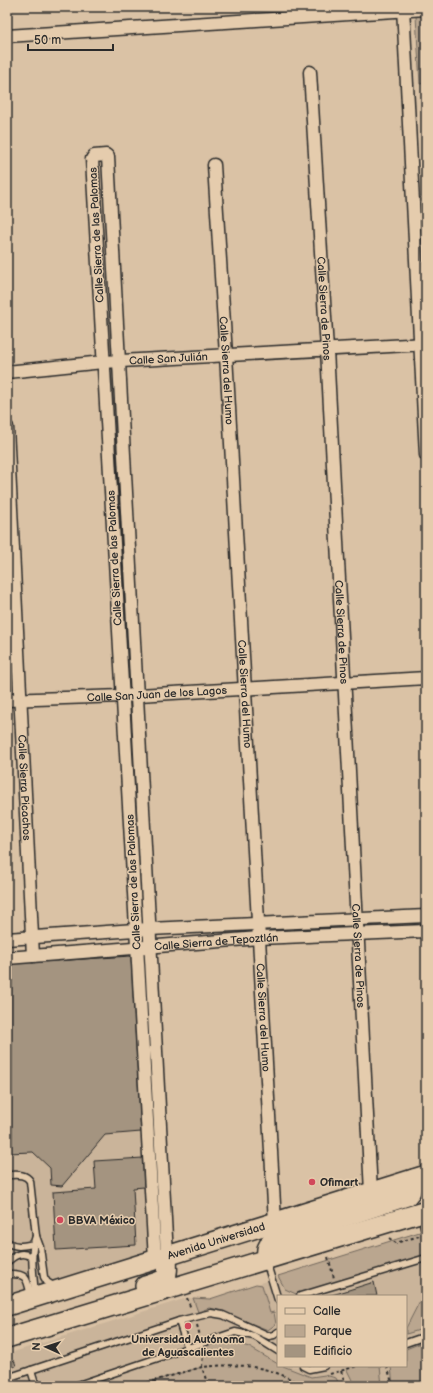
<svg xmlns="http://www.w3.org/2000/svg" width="433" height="1393" viewBox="0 0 433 1393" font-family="'Balsamiq Sans',sans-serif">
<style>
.built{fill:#cab49a;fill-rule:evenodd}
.green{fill:#baa68f;stroke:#72685d}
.building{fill:#a49480;stroke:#2b2b2b}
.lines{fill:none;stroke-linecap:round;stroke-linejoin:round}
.service-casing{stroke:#2b2b2b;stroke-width:9}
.minor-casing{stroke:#2b2b2b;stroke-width:15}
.primary-casing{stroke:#2b2b2b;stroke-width:22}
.path{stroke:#2b2b2b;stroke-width:2;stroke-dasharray:3 3;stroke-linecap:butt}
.service{stroke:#e5ccad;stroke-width:6}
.minor{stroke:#e5ccad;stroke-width:12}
.primary{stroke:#e5ccad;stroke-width:19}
.poi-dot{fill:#d1495b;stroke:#e5ccad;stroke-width:1.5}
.labels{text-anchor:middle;stroke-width:3;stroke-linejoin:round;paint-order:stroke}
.street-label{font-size:11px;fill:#2b2b2b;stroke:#e5ccad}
.poi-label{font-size:11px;font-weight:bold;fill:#2b2b2b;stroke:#e5ccad;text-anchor:start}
</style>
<rect width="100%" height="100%" fill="#dac2a5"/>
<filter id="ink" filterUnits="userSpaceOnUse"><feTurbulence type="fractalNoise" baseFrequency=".025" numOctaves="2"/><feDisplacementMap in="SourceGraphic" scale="8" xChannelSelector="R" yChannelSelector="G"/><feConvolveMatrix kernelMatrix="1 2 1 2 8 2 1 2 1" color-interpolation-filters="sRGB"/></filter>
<g filter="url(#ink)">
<g class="built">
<path d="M131 956 147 1253 7 1294V964Z"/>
<path d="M426 1230V1386H7V1354L187 1298 210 1299ZM278 1296H406V1366H278Z"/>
</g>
<g class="green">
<path d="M426 15V83L420 84 416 16Z"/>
<path d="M426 1230V1255L296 1294 285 1289 278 1276Z"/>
<path d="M256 1284 262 1285 270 1313 274 1312 276 1324 268 1330 215 1309 209 1308 198 1312 193 1298 210 1299Z"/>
<path d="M426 1289V1328L406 1334V1328Z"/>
<path d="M426 1341V1381L409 1386H393L391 1366H406V1349Z"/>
<path d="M213 1342H232L249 1347 278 1364V1366H283L311 1377 325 1375 336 1378 340 1386H136L202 1367 204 1347Z"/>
<path d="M353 1366H380L382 1386H355L346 1368Z"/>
</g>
<g class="building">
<path d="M131 956 141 1132 105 1135 62 1186 51 1185 50 1168 33 1152 7 1153V964Z"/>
<path d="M143 1158 144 1187 133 1188 136 1245 56 1250 53 1192 96 1189 94 1161Z"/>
<path d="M426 1221V1229L421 1231 419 1224Z"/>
<path d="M374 1282 377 1296H327L339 1293Z"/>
<path d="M14 1360 16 1366 7 1369V1362Z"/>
</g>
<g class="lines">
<defs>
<g id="service">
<path d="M7 1175C16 1175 25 1173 30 1181L36 1236 40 1247 44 1277 47 1282 55 1287"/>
<path d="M7 1242C16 1248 23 1246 33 1244"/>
<path d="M266 1261 278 1300"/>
<path d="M7 1262C15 1255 21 1251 32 1257"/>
<path d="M8 1274C28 1273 27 1279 31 1297"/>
<path d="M35 1296C34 1276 29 1255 36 1236"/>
<path d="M300 1296 426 1258"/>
<path d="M179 1321 188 1349"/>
<path d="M406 1343 426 1336"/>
<path d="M303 1366 309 1369 324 1366"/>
<path d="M31 1370 36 1386"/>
<path d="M7 1378 179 1321 211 1313 223 1315 269 1336 274 1335 278 1332"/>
<path d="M75 1386 235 1332 254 1336 278 1351"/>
</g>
<g id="minor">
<path d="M403 7 426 455"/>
<path d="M7 36 426 9"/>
<path id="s1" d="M310 72 327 350 371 1192"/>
<path id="s2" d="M214 165 226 355 275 1222"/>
<path id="s3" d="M7 372 103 362 426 344"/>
<path id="s4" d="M7 427 33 956"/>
<path id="s5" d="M7 700 122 696 426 678"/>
<path d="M7 939 149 929 426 916"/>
<path id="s6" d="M7 958 259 938 426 931"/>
<path d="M155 1260 92 159 94 156 106 155 108 157C129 523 146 890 167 1256"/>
</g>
<g id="primary">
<path d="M266 1260 267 1249 271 1241 407 1196 411 1191 414 1179"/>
<path d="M145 1286C169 1278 168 1281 167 1256"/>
<path id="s7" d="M7 1306 426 1175"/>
<path d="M7 1338 426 1211"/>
</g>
</defs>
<use href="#service" class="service-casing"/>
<use href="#minor" class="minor-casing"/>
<use href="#primary" class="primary-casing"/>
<g class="path">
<path d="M389 1238 396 1243 426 1234"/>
<path d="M328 1257 334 1278"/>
<path d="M187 1298 191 1309"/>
<path d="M197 1325 200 1336"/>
<path d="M203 1352 202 1367C241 1363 269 1365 303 1386"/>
<path d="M7 1356 11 1368"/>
<path d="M387 1366 393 1386"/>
<path d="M341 1371 346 1386"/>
<path d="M330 1374 357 1366"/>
<path d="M136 1386 202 1367 208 1386"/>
<path d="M409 1386 426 1381"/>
</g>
<use href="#service" class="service"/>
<use href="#minor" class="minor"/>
<use href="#primary" class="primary"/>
</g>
</g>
<g class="poi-dot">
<circle cx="312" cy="1182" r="4"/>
<circle cx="60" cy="1220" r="4"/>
<circle cx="188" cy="1326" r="4"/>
</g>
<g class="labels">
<g class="street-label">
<text transform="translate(96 235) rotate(-93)" y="4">Calle Sierra de las Palomas</text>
<text dy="4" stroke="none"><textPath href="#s1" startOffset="237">Calle Sierra de Pinos</textPath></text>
<text dy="4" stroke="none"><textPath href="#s3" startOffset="162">Calle San Julián</textPath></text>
<text dy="4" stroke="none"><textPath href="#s2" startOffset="206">Calle Sierra del Humo</textPath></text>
<text transform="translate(114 558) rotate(-93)" y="4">Calle Sierra de las Palomas</text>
<text dy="4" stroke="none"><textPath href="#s1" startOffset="561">Calle Sierra de Pinos</textPath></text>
<text dy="4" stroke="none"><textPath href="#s5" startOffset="150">Calle San Juan de los Lagos</textPath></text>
<text dy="4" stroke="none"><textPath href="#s2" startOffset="530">Calle Sierra del Humo</textPath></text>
<text dy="4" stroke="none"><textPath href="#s4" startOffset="361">Calle Sierra Picachos</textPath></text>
<text transform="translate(133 882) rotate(-93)" y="4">Calle Sierra de las Palomas</text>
<text dy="4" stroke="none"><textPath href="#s6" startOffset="210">Calle Sierra de Tepoztlán</textPath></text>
<text dy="4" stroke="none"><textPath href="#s1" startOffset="885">Calle Sierra de Pinos</textPath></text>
<text dy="4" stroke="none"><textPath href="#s2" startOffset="854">Calle Sierra del Humo</textPath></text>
<text dy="4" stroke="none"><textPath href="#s7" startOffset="219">Avenida Universidad</textPath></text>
</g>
<g class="poi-label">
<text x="320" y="1186">Ofimart</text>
<text x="68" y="1224">BBVA México</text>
<text x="188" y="1343" text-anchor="middle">Universidad Autónoma<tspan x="188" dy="13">de Aguascalientes</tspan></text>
</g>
</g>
<rect width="433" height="1393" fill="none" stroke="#e5ccad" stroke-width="24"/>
<rect x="12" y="12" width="409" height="1369" fill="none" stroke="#2b2b2b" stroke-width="1.5" filter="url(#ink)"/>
<rect x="277" y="1295" width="130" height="72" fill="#e5ccad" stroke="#9b8c79"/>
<rect x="285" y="1308" width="20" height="6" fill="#e5ccad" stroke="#9b8c79"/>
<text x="313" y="1315" font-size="12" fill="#2b2b2b">Calle</text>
<rect x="285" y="1325" width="20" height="12" fill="#baa68f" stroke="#9b8c79"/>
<text x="313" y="1335" font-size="12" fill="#2b2b2b">Parque</text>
<rect x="285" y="1345" width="20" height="12" fill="#a49480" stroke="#9b8c79"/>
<text x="313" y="1355" font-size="12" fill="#2b2b2b">Edificio</text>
<g transform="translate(46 1347) rotate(273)" stroke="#e5ccad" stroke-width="3" paint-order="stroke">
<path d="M0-3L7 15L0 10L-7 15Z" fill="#2b2b2b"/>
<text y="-6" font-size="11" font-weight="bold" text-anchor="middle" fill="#2b2b2b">N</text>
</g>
<path d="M28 44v6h85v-6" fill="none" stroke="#2b2b2b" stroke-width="2"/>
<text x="34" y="44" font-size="12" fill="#2b2b2b" stroke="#e5ccad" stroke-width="3" paint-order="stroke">50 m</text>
</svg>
